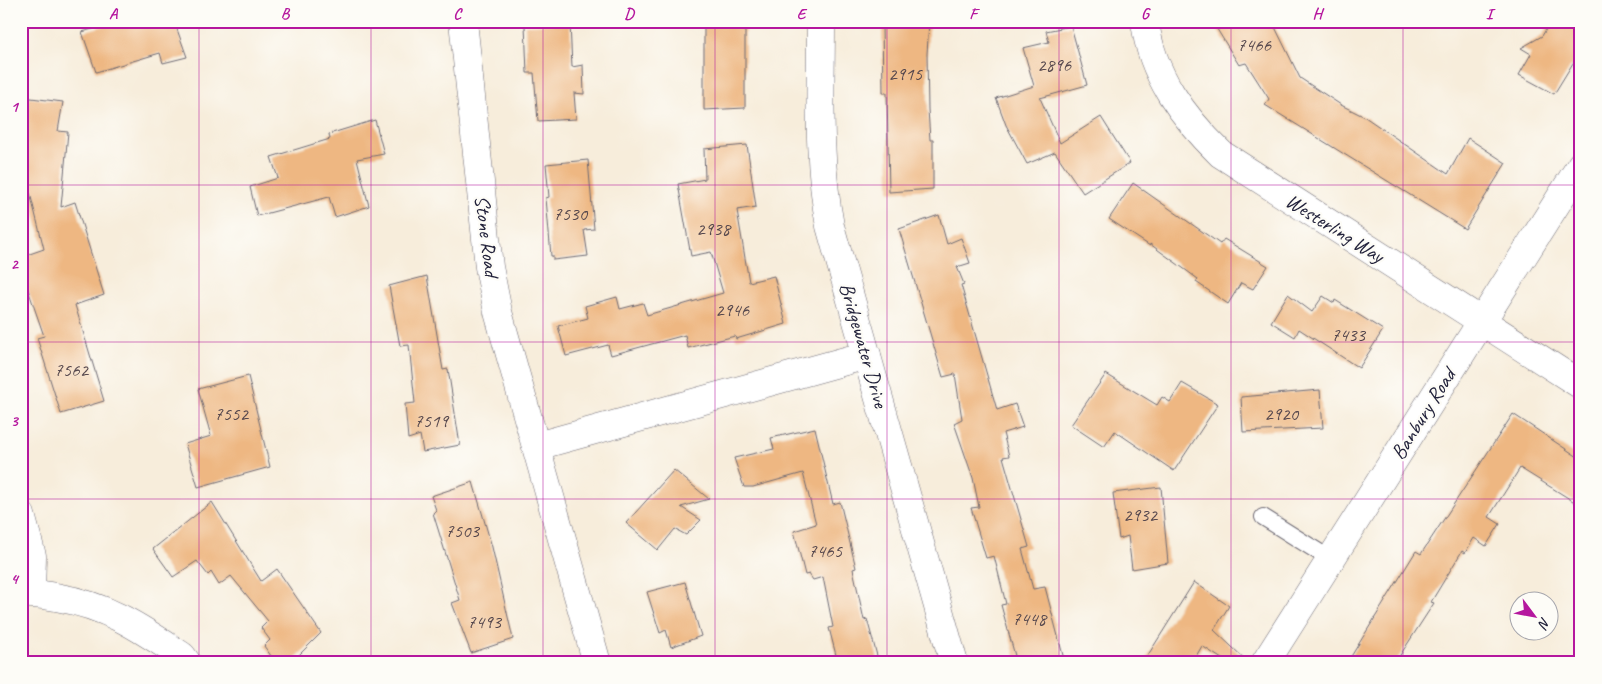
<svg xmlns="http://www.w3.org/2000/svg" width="1602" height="684" viewBox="0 0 1602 684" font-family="Caveat,sans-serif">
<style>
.building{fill:#eeb782}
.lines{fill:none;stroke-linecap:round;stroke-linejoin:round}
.service-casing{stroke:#6d6973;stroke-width:18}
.minor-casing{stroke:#6d6973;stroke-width:29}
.service{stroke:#fff;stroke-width:16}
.minor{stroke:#fff;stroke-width:28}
.grid{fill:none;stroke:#b5179e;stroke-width:1;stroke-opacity:0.55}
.labels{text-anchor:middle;stroke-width:4.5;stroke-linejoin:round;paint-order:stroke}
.number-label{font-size:19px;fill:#55474d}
.street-label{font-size:21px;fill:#22223b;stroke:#fdfcf7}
.neatline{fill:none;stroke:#b5179e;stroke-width:2}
.grid-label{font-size:16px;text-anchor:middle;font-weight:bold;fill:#b5179e}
</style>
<rect width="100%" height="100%" fill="#fdfcf7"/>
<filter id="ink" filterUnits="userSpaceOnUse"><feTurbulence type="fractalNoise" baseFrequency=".02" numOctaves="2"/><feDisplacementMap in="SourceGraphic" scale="10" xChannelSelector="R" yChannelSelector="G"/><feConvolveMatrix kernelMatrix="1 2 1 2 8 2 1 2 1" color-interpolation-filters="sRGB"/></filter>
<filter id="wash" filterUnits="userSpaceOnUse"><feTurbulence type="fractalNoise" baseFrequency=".0096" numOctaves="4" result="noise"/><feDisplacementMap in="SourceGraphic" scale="20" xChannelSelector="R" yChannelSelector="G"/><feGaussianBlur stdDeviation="1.12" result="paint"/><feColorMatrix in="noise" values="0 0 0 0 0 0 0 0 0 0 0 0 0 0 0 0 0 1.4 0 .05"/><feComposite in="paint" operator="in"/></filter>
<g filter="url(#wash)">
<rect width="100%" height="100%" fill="#f7eddb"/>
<g id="blocks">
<g class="building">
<path d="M121 21H174L187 57 163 63 160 53 96 72 82 32Z"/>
<path d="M704 21H745V108L704 110Z"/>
<path d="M882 21H929L927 54 928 109 930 140H933V189L889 192 887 93H883Z"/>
<path d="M1212 21H1272L1300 78 1341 105 1365 117 1448 174 1468 138 1506 163 1465 229 1265 105 1269 99 1246 63 1239 65Z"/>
<path d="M1551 21H1581V50L1554 94 1519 75 1531 54 1521 48 1542 36Z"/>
<path d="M570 23 572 67 583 65 584 94 574 93 576 119 538 121 534 73H527L525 25Z"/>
<path d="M1071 26 1087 85 1040 98 1060 143 1101 117 1130 163 1083 193 1055 152 1027 164 1006 125 996 98 1034 86 1023 48 1049 42 1046 31Z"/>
<path d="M23 97 63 102 58 131 68 132 61 207 75 202 104 295 75 305 104 401 61 414 37 338 44 336 21 269V257L44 249 30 193 21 192Z"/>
<path d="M375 120 384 154 357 159 369 206 335 217 329 197 257 216 250 187 278 178 271 157 330 139 329 134Z"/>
<path d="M747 145 756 207 737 210 749 282 774 276 786 324 736 339 735 336 688 348 685 335 611 355 608 345 566 356 558 326 588 318 585 306 617 297 620 309 643 303 647 315 723 293 711 252 691 256 678 184 705 179 704 149Z"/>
<path d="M588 160 594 229 584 230 588 256 553 260V256H551L546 198 549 197 546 164Z"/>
<path d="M1133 183 1220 244 1224 239 1268 266 1253 289 1241 283 1228 304 1196 282 1198 279 1150 244V246L1109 219Z"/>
<path d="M939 215 947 244 961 238 970 263 957 267 964 284 961 285 997 410 1015 404 1023 427 1003 433 1009 456 1003 457 1029 547 1022 549 1033 589 1045 587 1065 663H1017L1001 605 1006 604 994 556 986 558 971 508 979 507 973 478 954 423 962 419 955 374 943 377 899 229Z"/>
<path d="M427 276 443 370 448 369 460 445 423 452 420 435 408 439 405 404 415 403 409 345 400 346 389 286Z"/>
<path d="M1288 294 1312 312 1323 296 1334 303 1335 300 1383 330 1359 368 1299 329 1295 337 1271 322Z"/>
<path d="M1106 374 1157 405 1162 397 1170 402 1182 383 1218 404 1174 471 1115 431 1104 447 1071 425Z"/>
<path d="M248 376 270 467 198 487 185 444 211 436 198 389Z"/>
<path d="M1320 390 1323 428 1243 432 1241 397Z"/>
<path d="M1513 414 1581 459V506L1520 468 1489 517 1500 524 1486 546 1474 538 1465 553 1462 551 1431 602 1434 603 1395 663H1347L1416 551 1421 554Z"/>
<path d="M815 428 833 504 840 502 856 568 853 569 864 620 867 619 879 663H838L829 628 833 627 823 577 813 580 809 574 805 575 794 531 816 524 803 473 753 487H744L734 458 774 449 771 438Z"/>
<path d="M674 470 709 499 681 507 701 520 686 535 675 529 658 550 626 523Z"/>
<path d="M473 482 492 547 513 639 471 653 452 603 460 600 433 513 436 510 431 496Z"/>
<path d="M1161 487 1168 563 1132 569 1128 536 1119 539 1113 493Z"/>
<path d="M212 502 261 581 277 569 321 633 291 663H276L264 646 270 640 261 628 268 621 231 576 219 585 211 572 208 575 197 561 173 577 153 549Z"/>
<path d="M685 582 701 636 671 647 666 630 660 633 647 592Z"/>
<path d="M1194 582 1229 606 1214 630 1249 663H1228L1202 646 1192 663H1143Z"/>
</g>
</g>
</g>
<g filter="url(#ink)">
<use href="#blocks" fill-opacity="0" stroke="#6d6973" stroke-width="1"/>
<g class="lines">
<defs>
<path id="service" d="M1263 517 1330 559"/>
<g id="minor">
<path d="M463 21 489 267 498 312 597 663"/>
<path d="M821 21C821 90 817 158 830 226L954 663"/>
<path d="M1145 21C1151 75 1184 118 1221 154L1581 385"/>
<path d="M537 446 867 355"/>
<path d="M21 515 32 556 31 593"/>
<path d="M21 594C33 593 44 595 56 597 108 606 139 627 182 656L187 663"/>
<path d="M1265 663 1581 165"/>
</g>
</defs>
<use href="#service" class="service-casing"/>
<use href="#minor" class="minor-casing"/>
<use href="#service" class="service"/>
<use href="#minor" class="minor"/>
</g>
</g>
<path class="grid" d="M199 21V663M371 21V663M543 21V663M715 21V663M887 21V663M1059 21V663M1231 21V663M1403 21V663M21 185H1581M21 342H1581M21 499H1581"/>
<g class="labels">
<g class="number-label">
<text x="1254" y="51">7466</text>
<text x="1054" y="71">2896</text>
<text x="905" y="80">2915</text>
<text x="570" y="220">7530</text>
<text x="713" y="235">2938</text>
<text x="732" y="316">2946</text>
<text x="1348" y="341">7433</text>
<text x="71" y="376">7562</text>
<text x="231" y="420">7552</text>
<text x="1281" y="420">2920</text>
<text x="431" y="427">7519</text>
<text x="1140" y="521">2932</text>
<text x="462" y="537">7503</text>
<text x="825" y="557">7465</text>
<text x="1029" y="625">7448</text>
<text x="484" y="628">7493</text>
</g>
<g class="street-label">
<text transform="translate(1335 228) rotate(32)" y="7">Westerling Way</text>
<text transform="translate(487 236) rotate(83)" y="7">Stone Road</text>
<text transform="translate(864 345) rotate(74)" y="7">Bridgewater Drive</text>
<text transform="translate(1423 414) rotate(-58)" y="7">Banbury Road</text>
</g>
</g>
<rect width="1602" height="684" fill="none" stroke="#fdfcf7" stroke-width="55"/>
<g transform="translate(1534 616) rotate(122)"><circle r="24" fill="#fdfcf7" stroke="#a5a5ac"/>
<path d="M0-4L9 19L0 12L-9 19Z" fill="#b5179e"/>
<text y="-8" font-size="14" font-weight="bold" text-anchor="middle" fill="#22223b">N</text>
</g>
<rect x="28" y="28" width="1546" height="628" class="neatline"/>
<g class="grid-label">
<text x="113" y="19">A</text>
<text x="285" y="19">B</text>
<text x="457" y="19">C</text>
<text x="629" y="19">D</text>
<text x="801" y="19">E</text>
<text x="973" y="19">F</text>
<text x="1145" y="19">G</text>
<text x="1317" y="19">H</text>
<text x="1489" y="19">I</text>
<text x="14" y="112">1</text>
<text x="14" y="269">2</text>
<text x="14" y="426">3</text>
<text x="14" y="584">4</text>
</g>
</svg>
